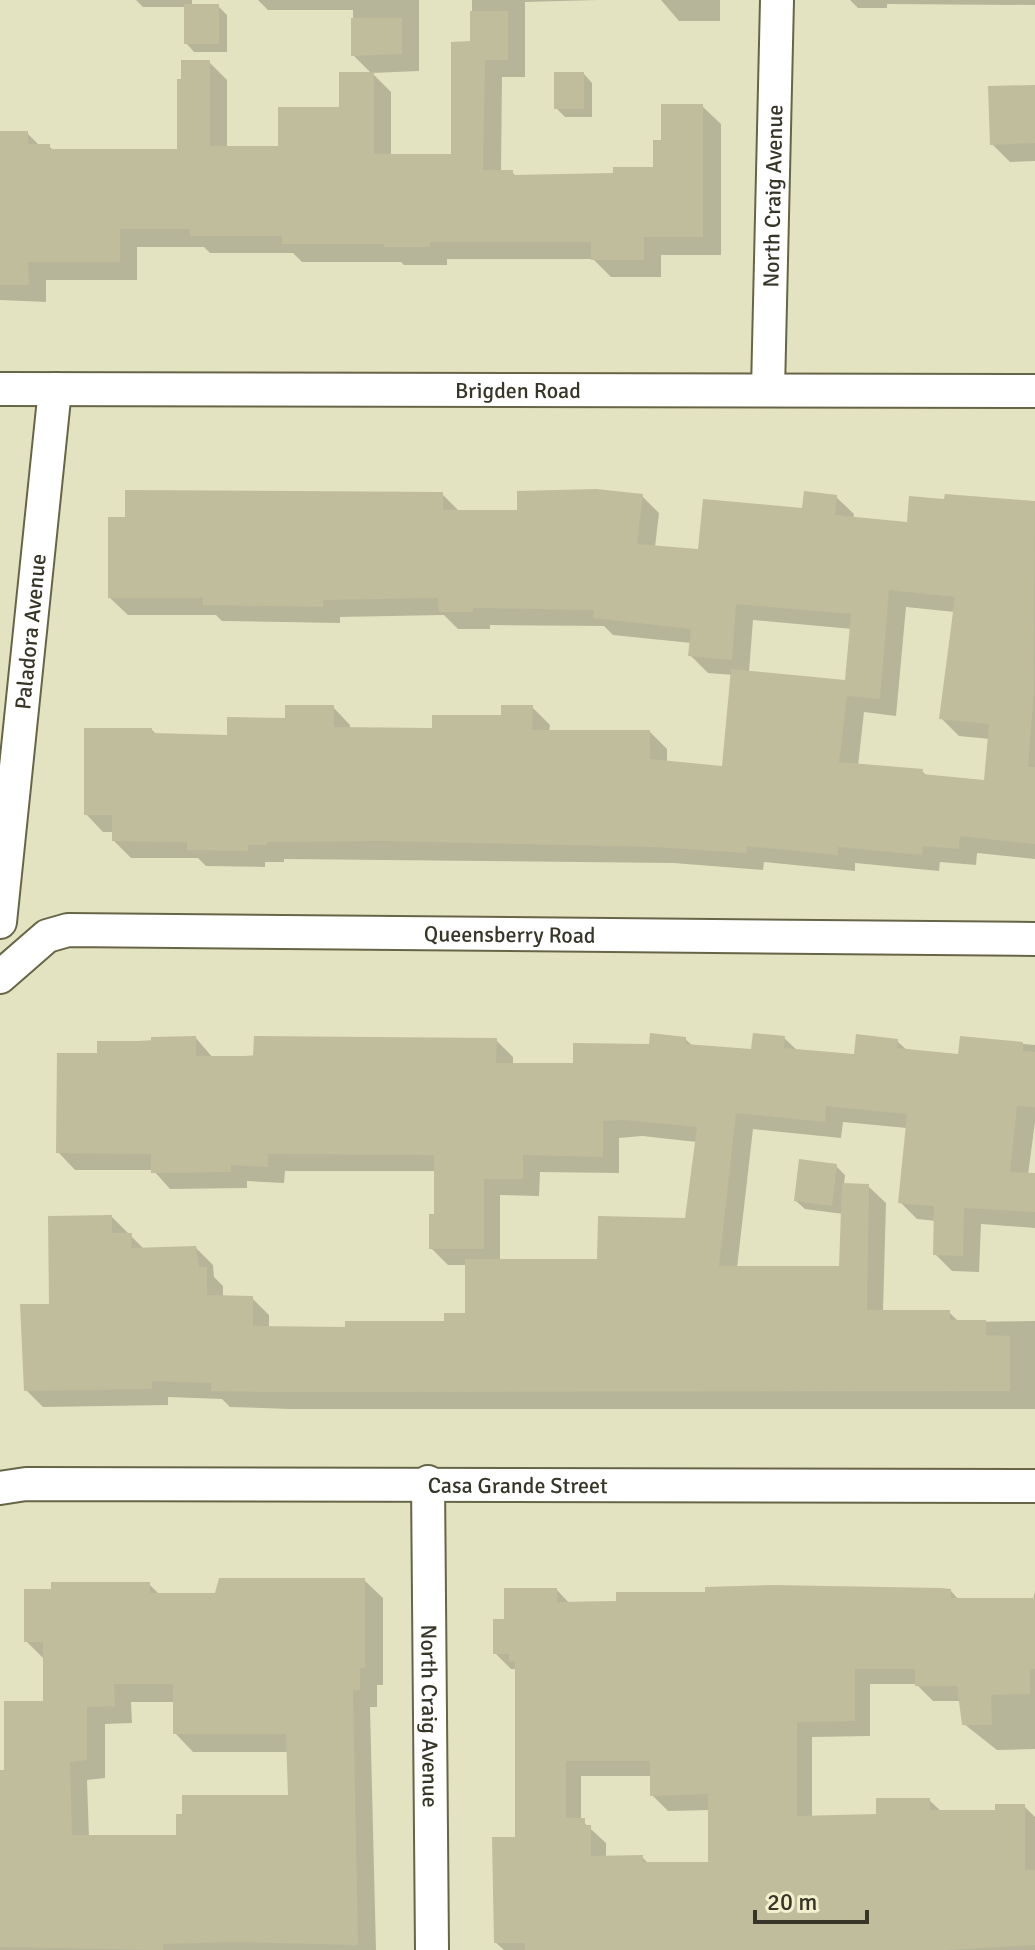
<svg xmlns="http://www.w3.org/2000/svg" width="1035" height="1950" viewBox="0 0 1035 1950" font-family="Signika,sans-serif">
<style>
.shadow{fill:#0003;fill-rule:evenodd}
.building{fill:#bfbd9c;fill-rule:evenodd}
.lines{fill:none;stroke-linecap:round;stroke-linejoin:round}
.minor-casing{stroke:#676547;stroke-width:36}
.minor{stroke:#fff;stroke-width:32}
.labels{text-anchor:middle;stroke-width:7;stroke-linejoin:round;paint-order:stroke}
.street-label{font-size:22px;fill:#363528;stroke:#f2f0ce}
</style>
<rect width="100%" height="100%" fill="#e4e3c1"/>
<g class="shadow">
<path d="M136 0H192V6H218L227 15V52H194L186 43V7H143Z"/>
<path d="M258 0H419V71L372 73 391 92V156H453L472 43V0H598L525 2V77H502L501 172H512L517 177 615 175 655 169 663 142 702 106 721 124V255H661V277H611L593 259H447V265H404L401 262H302L293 253H210L204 247H137V280H46V302L0 300V133H27L40 146H49L54 151H179L209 62 227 80V148H280L341 109 372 74 353 55V10H268Z"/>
<path d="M661 0H720V21H679Z"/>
<path d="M850 0H1035V5L887 4V8H858Z"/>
<path d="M584 74 592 83V117H565L556 108Z"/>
<path d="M1035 87V161L1010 162 992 144Z"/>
<path d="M442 494 460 512H519L642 496 659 513 655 547 700 551 836 497 854 514 853 519 909 524 946 501V496L1035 502V859L977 853 976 865 940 862 939 871 855 863V871L764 862 763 870 673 863 284 859V862H265V867L206 866 198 858H131L114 841V832H103L86 814 152 730 157 735 229 737 333 707 350 725V729L434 730 503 717 532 707 550 725 549 732H650L667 749V763L724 768 733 675 708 673 690 655 691 643 613 635 604 626 490 625V629H458L444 615 340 617V623L222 621 216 615H128L110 598ZM906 607 955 612 941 718 959 736 990 739 985 782 928 777 922 771 858 766 864 712 896 716ZM753 620 852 629 847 682 749 672Z"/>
<path d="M196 1038 213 1058 496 1040 513 1057V1065H575L685 1039 693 1046 753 1051 784 1038 798 1051 856 1057 897 1041 908 1051 960 1057 962 1038 1035 1045V1122L1028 1175H1035V1228L981 1224 979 1272 952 1271 935 1254 936 1221 917 1219 900 1202 907 1128 843 1122 841 1138 753 1129 737 1268H841L843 1214 805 1209 796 1201 836 1166 845 1175 844 1185 868 1186 886 1203 883 1312H949L959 1322 1035 1321V1409H290L230 1407 222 1399 168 1397V1405L43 1407 26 1390 51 1306 112 1217 145 1250 196 1248 213 1265 214 1277 223 1286V1297L252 1298 269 1315V1328L347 1329 446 1323 467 1315V1265H448L431 1248 436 1216V1171H285L284 1183 247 1181V1188L170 1189 153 1170H75L58 1152 99 1055V1043ZM642 1136 697 1142 687 1220 599 1261H500V1195L539 1196 540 1172 619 1173V1138Z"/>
<path d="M364 1580 383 1598V1685H377V1707H370L376 1950H0V1772H6L45 1703V1660L26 1641 149 1584 160 1595H217ZM131 1702H175V1733L193 1752H289L290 1797 184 1816 178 1837H89L87 1780 105 1778V1724L132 1723Z"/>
<path d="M557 1590 570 1604 951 1591 959 1600H1033L1035 1591V1749L997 1750 964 1724 961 1701H933L916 1684H870V1736L812 1737V1818L878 1816 929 1800 942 1812H997L1024 1806 1035 1817V1950H504L495 1942 517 1839V1669H511L495 1653 506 1621ZM581 1776H652V1795L668 1811 710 1810V1864H649L642 1857 606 1858V1843L581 1820Z"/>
</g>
<g class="building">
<rect x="184" y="4" width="35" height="40"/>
<path d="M470 11H508V60H485L483 170H513V175L613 173V167H653V140H661V104H703V237H644V260H591V242H430V247H384V244H282V236H190V229H120V262H28L29 285H0V131H28V144H50V149H177V79H181V60H210V146H278V107H339V72H374V154H451V42L470 41Z"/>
<path d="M351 18H402V54L351 56Z"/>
<rect x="554" y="72" width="30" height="37"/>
<path d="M1035 85V143L990 145 988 86Z"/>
<path d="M596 489 643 494 637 544 698 549 703 499 802 508 804 491 837 495 835 515 907 522 909 496 944 499 945 494 1035 501 1034 690 1028 767H1035V844L960 836 959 849 923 846 922 855 838 847V855L747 846 746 853 655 847 383 841 267 842V845H248V851L187 850V842L112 841V815H84V728H152V733L227 735V717L285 718V705H334V727L432 728V715H501V705H533L532 730H650V759L722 766 731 669 845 680 851 614 736 604 732 660 688 656 691 629 593 618 594 610 473 608V612H439L438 598 323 600V607L203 605V598H108V517H125V490L443 492V510H517V491ZM889 590 955 597 939 719 989 724 984 780 922 774 923 769 839 762 847 696 880 699Z"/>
<path d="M650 1033 686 1037V1044L751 1049 753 1033 785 1036 784 1048 854 1054 856 1034 898 1039 897 1048 958 1054 960 1036 1023 1042V1051L1035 1052V1107L1017 1106 1010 1172 1035 1173V1212L964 1208 963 1256 933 1255 934 1206 898 1203 907 1114 826 1106 825 1122 736 1113 719 1266H839L842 1183 869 1184 867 1310H950V1320H986V1335L1010 1336V1391L272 1392 211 1391V1383L152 1381V1389L24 1391 20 1304H49L48 1216 112 1215V1233H132L131 1248 196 1246 199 1267H207V1295L253 1296V1326L345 1327V1321H444V1313H465V1259H597L598 1216 685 1218 697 1127 624 1120 603 1121V1157L523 1155V1179H484V1249H429V1214H434V1155L268 1154V1167L231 1165V1172L151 1173V1154L56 1153 57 1053H97V1041H151V1037L196 1036V1056H253L254 1036 497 1038 496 1063H573V1043L649 1044Z"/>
<path d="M799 1159 837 1164 832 1206 794 1201Z"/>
<path d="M219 1578H365V1668H360V1690H353L358 1945 236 1942 163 1944V1950L0 1947V1770H4V1701H43V1642H24V1589H51V1582H150V1593H215ZM114 1684H173V1734H286L288 1795H182V1814H176V1835H72L70 1762 87 1760V1707L115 1706Z"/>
<path d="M772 1585 941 1588 951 1589V1598H1035V1669H1030V1694L991 1695 992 1725H962L957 1686H915V1669H855V1721L797 1722V1816L876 1814V1798H930V1810H995V1804H1025V1870H1035V1945L944 1950H525V1943H494L492 1837H515V1662H509V1654H493V1619H504V1588H557V1602L616 1601V1592H705V1587ZM566 1761H650V1796L708 1794V1862H643V1855L591 1856V1825H585V1818H566Z"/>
</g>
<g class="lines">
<defs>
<g id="minor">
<path id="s1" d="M0 389 1035 391"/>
<path id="s2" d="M768 390 777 0"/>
<path id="s3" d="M0 922 55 389"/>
<path id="s4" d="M0 977 47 936 68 930 1035 939"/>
<path id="s5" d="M428 1482 432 1950"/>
<path id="s6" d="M0 1488 26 1484 1035 1486"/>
</g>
</defs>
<use href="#minor" class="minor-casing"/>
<use href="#minor" class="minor"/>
</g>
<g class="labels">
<g class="street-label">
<text dy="8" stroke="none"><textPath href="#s2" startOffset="194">North Craig Avenue</textPath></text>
<text dy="8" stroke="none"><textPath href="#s1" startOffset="518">Brigden Road</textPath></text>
<text dy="8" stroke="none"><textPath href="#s3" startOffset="292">Paladora Avenue</textPath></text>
<text dy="8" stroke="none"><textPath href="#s4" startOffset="526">Queensberry Road</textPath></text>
<text dy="8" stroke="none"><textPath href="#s6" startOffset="518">Casa Grande Street</textPath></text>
<text dy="8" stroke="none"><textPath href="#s5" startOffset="234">North Craig Avenue</textPath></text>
</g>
</g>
<path d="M755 1910v12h112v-12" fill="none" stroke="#363528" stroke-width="4"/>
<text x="767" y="1910" font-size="24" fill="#363528" stroke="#f2f0ce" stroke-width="6" paint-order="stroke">20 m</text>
</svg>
